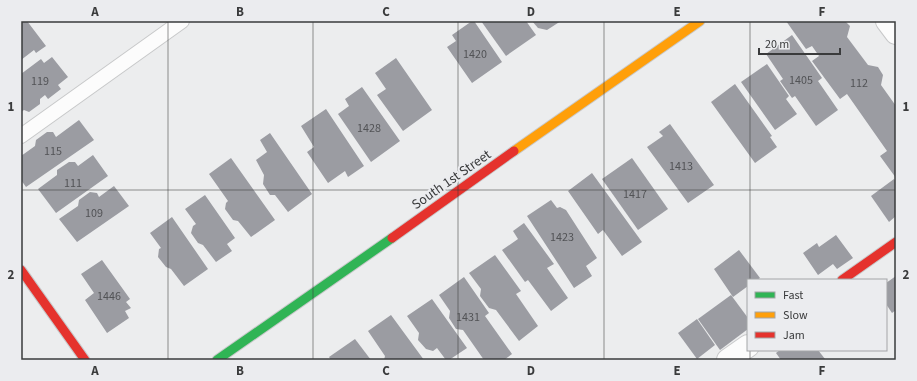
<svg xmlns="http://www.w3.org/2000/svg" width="917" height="381" viewBox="0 0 917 381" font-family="'Source Sans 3',sans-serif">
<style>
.building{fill:#9b9ca2}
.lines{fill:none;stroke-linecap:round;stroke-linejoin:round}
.lane-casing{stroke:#c8c9ca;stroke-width:16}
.street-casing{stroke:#c8c9ca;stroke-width:24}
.fast-casing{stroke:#c8c9ca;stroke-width:11}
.slow-casing{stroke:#c8c9ca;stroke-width:11}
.jam-casing{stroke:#c8c9ca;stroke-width:11}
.lane{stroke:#fcfcfc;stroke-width:14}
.street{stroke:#fcfcfc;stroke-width:22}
.fast{stroke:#30b455;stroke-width:9}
.slow{stroke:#ff9f0a;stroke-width:9}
.jam{stroke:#e5322d;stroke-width:9}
.grid{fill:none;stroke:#3a3b3c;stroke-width:1;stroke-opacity:0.55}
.labels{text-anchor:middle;stroke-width:4;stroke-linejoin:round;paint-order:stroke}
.number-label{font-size:12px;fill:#525356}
.street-label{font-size:14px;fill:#3a3b3c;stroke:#ebecef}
.neatline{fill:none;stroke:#3a3b3c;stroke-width:1.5}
.grid-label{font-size:13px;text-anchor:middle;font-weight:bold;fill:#3a3b3c}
</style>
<rect width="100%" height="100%" fill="#ecedee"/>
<g class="building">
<path d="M24 21H27L46 46 36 53 34 50 21 60V23Z"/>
<path d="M472 21H474L502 62 472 83 447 47 456 41 452 35Z"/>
<path d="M481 21H526L536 35 506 56Z"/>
<path d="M532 21H561L547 30 538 28Z"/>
<path d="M786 21H845L850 26 847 37 868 65 878 67 883 75 881 85 896 106V178L880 156 887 151 847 94 840 99 812 61 819 56 812 46 806 49Z"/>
<path d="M792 35 822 78 818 81 838 110 816 126 795 96 792 98 780 81 783 79 766 54Z"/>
<path d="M52 57 68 77 58 85 61 89 48 99 45 95 40 99V104L29 112 24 110 21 112V74L41 59 44 63Z"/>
<path d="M396 58 432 110 403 131 377 95 386 89 375 73Z"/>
<path d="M767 64 789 96 786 99 797 114 775 130 741 82Z"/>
<path d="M735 84 772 136 770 137 777 147 755 163 711 102Z"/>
<path d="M362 87 400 141 371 162 338 114 349 106 345 99Z"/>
<path d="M326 109 364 166 348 177 345 171 328 183 307 152 314 147 301 126Z"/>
<path d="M79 120 94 140 26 187 21 180V156L35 146 36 140 47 132H53L56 137Z"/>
<path d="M670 124 714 185 688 203 647 147 663 136 659 132Z"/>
<path d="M270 133 312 194 288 212 275 195H270L263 184 264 175 256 160 267 152 260 140Z"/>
<path d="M93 155 108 176 56 213 38 189 57 175V170L69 162H75L78 166Z"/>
<path d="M231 158 275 220 251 237 238 221 233 220 225 209 226 203 228 201 209 174Z"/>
<path d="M632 158 668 209 638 230 602 179Z"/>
<path d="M592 173 642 242 622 256 603 230 598 234 568 191Z"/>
<path d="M894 179 896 182V216L889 222 871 196Z"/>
<path d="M114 186 129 206 77 242 59 219 78 206 79 200 90 192 97 193 99 197Z"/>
<path d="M205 195 235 238 227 244 232 251 216 262 203 245 198 243 191 233 193 226 196 224 185 209Z"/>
<path d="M551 200 557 208 560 207 566 210 597 258 586 266 592 276 574 288 527 216Z"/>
<path d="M172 217 208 269 184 286 171 269 166 267 158 257 159 249 161 248 150 233Z"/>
<path d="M524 223 554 264 547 268 568 298 551 311 528 280 525 282 502 250 518 239 513 231Z"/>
<path d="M836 235 853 258 837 269 833 264 818 275 803 253 817 243 819 247Z"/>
<path d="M739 250 760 278 757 280H748V286L733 297 714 269Z"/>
<path d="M495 255 521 291 516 294 538 326 519 341 496 310 489 308 480 296 481 289 469 273Z"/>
<path d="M102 260 130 299 126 302 131 308 125 311 129 318 107 333 85 300 94 293 81 274Z"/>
<path d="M896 276V310L892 313 886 304V283Z"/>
<path d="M464 277 489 313 485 316 512 354 504 360H484L463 330 456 329 449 318 450 311 439 295Z"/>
<path d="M731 295 748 318V329L720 350 698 319Z"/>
<path d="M432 299 467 348 449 360H446L437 348 433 351 426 349 418 340 419 333 407 316Z"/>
<path d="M391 315 424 360H384L385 356 368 331Z"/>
<path d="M697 319 715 345 697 359 678 333Z"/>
<path d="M355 339 371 360H331L329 357Z"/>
<path d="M780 350H818L825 359 823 360H781L776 353Z"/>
</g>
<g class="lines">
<defs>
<path id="lane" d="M21 136 182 21"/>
<g id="street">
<path d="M887 21 896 33"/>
<path d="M728 360 748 346"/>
</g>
<path id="fast" d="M217 360 392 238"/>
<path id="slow" d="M514 151 700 21"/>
<g id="jam">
<path d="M392 238 514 151"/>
<path d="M21 270 85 360"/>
<path d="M842 280 896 242"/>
</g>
</defs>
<use href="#lane" class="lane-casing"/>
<use href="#street" class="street-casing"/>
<use href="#fast" class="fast-casing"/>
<use href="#slow" class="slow-casing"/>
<use href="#jam" class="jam-casing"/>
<use href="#lane" class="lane"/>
<use href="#street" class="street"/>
<use href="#fast" class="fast"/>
<use href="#slow" class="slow"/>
<use href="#jam" class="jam"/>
</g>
<path class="grid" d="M168 21V360M313 21V360M458 21V360M604 21V360M750 21V280M21 190H896M750 350V360"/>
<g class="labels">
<g class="number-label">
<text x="475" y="58">1420</text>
<text x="801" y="84">1405</text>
<text x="40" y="85">119</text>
<text x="859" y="87">112</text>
<text x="369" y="132">1428</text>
<text x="53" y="155">115</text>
<text x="681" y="170">1413</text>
<text x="73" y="187">111</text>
<text x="635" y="198">1417</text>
<text x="94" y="217">109</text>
<text x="562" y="241">1423</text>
<text x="109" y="300">1446</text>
<text x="468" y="321">1431</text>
</g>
<g class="street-label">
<text transform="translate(451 179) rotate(-35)" y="5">South 1st Street</text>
</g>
</g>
<rect width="917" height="381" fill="none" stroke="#ebecef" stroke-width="44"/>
<rect x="747" y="279" width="140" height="72" fill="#ebecef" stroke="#a4a5a7"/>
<rect x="755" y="292" width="20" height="6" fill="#30b455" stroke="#a4a5a7"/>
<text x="783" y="299" font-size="12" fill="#3a3b3c">Fast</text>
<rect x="755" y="312" width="20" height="6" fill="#ff9f0a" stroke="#a4a5a7"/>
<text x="783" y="319" font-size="12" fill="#3a3b3c">Slow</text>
<rect x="755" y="332" width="20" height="6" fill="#e5322d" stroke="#a4a5a7"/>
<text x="783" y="339" font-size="12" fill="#3a3b3c">Jam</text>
<path d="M759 48v6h81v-6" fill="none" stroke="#3a3b3c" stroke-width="2"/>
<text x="765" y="48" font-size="12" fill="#3a3b3c" stroke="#ebecef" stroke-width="3" paint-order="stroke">20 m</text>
<rect x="22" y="22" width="873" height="337" class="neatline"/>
<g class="grid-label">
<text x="95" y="16">A</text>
<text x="240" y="16">B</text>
<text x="386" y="16">C</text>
<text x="531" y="16">D</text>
<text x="677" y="16">E</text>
<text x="822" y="16">F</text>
<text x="11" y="111">1</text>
<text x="906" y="111">1</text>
<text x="11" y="279">2</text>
<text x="906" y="279">2</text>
<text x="95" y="375">A</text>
<text x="240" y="375">B</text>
<text x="386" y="375">C</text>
<text x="531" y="375">D</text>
<text x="677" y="375">E</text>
<text x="822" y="375">F</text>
</g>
</svg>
